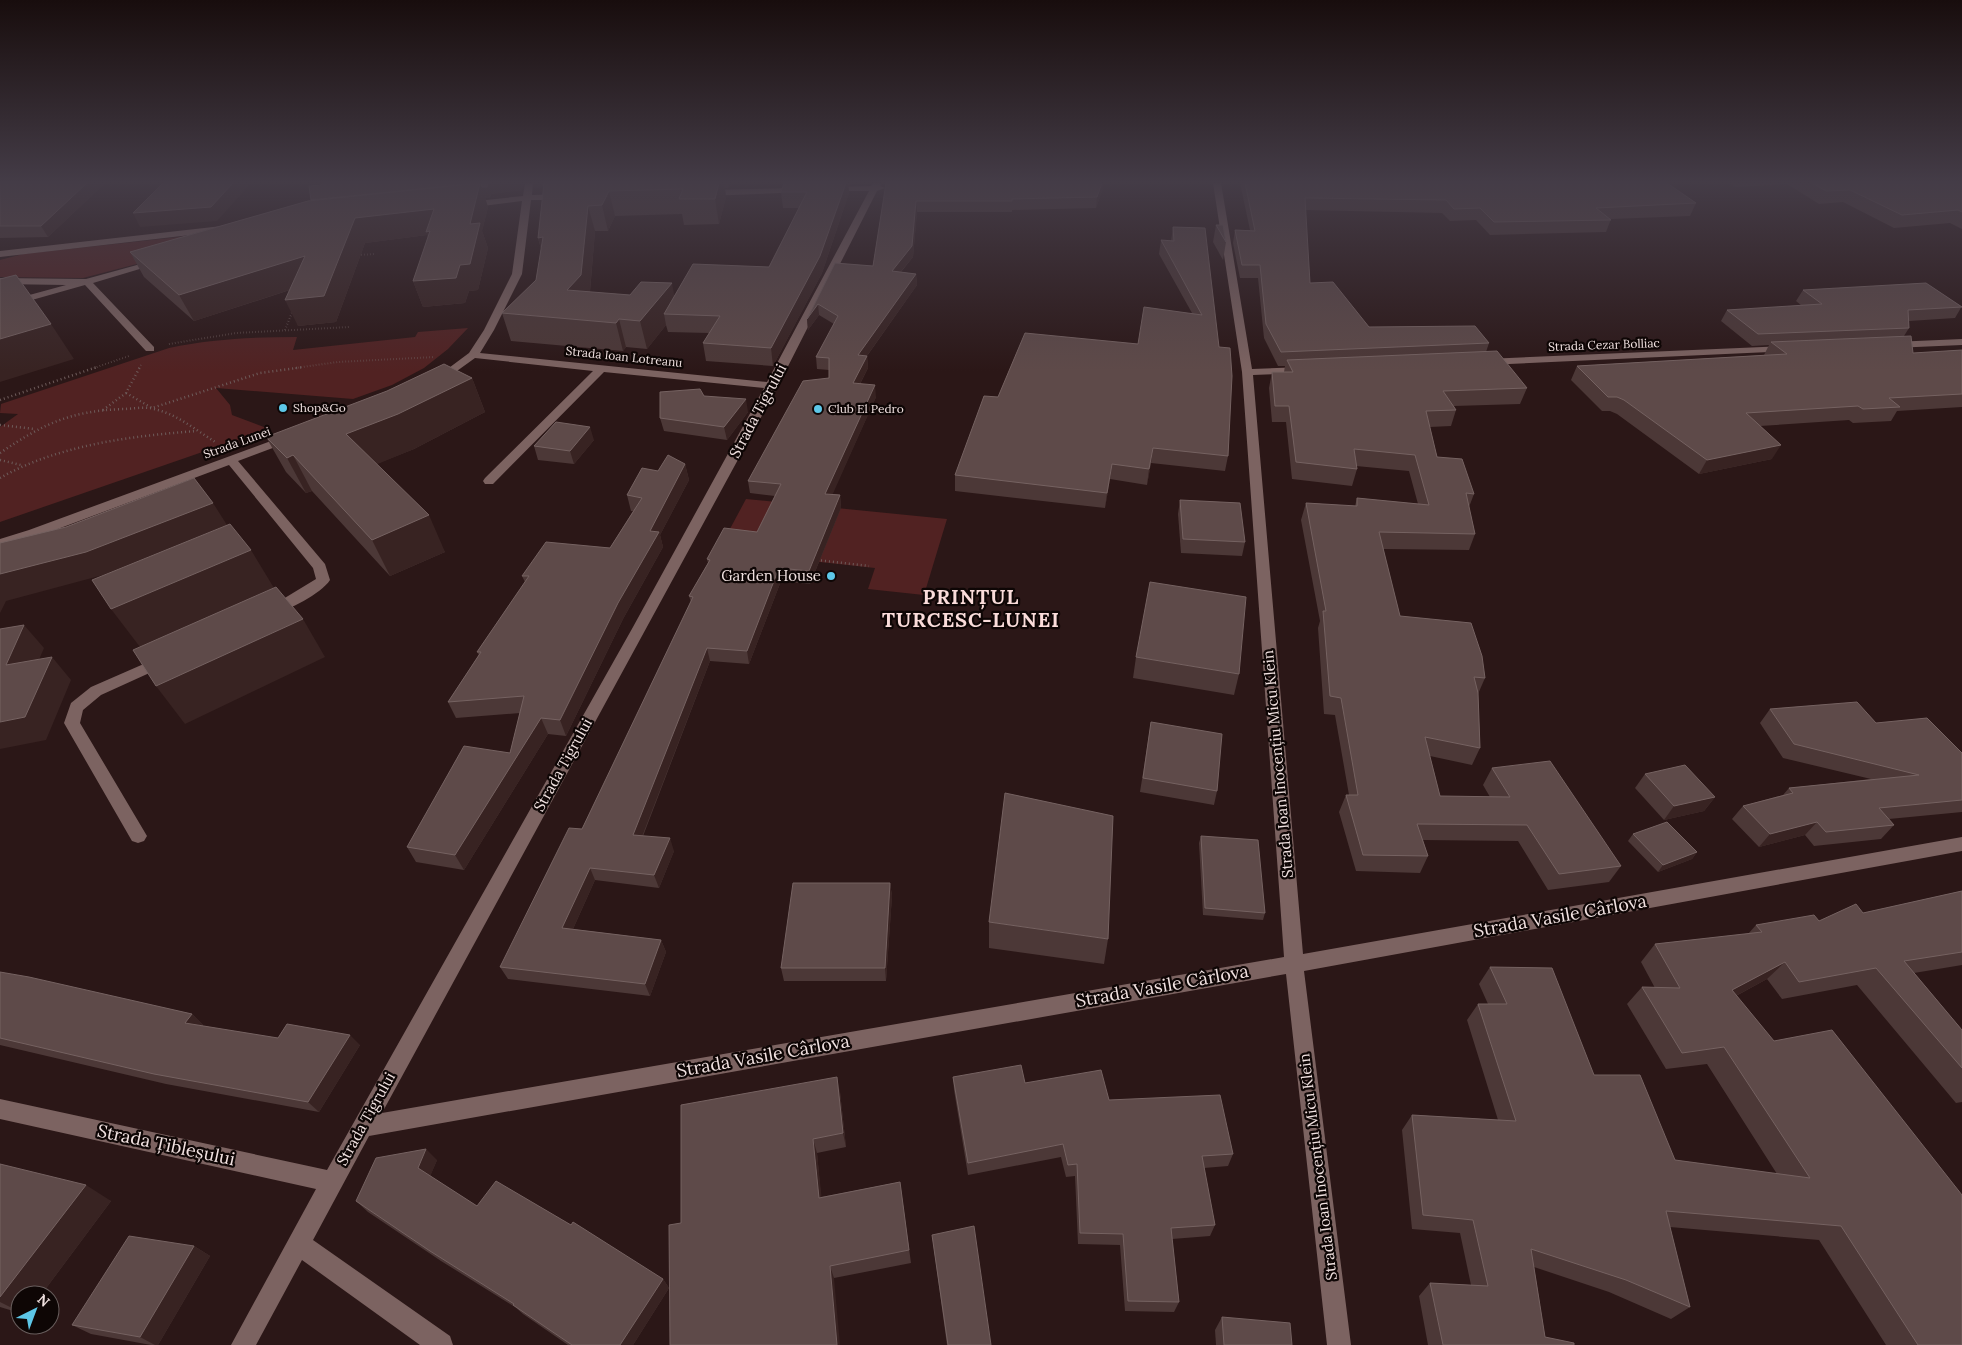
<svg xmlns="http://www.w3.org/2000/svg" width="1962" height="1345" viewBox="0 0 1962 1345" font-family="Lora,serif">
<style>
.green{fill:#512222}
.lines{fill:none;stroke-linecap:round;stroke-linejoin:round}
.path-far1{stroke:#6e5c5b;stroke-width:2;stroke-dasharray:0.5 2.5;stroke-linecap:butt}
.path{stroke:#6e5c5b;stroke-width:2.5;stroke-dasharray:1 3;stroke-linecap:butt}
.minor{fill:#7c6361;fill-rule:evenodd}
.wall{fill:#4c3837}
.shaded-wall{fill:#382322}
.building{fill:#5e4a49;stroke:#756261}
.poi-dot{fill:#5dc7e8;stroke:#0e0605;stroke-width:2}
.labels{text-anchor:middle;stroke-width:4.5;stroke-linejoin:round;paint-order:stroke}
.far-street-label{font-size:12px;fill:#f0e1e0;stroke:#0e0605}
.far-poi-label{font-size:12px;fill:#f0e1e0;stroke:#0e0605;text-anchor:start}
.street-label{font-size:15px;fill:#f0e1e0;stroke:#0e0605}
.poi-label{font-size:15px;fill:#f0e1e0;stroke:#0e0605;text-anchor:end}
.near-street-label{font-size:18px;fill:#f0e1e0;stroke:#0e0605}
.district-label{font-size:20px;font-weight:bold;letter-spacing:1px;fill:#fadcda;stroke:#0e0605}
</style>
<rect width="100%" height="100%" fill="#2b1717"/>
<g class="green">
<path d="M234 231 260 232 83 278 0 277V260L23 254Z"/>
<path d="M468 328 448 349 424 368 392 385 353 399 216 388 230 405 232 415 269 429 0 522V427L18 414 0 413 1 404 169 348C212 339 253 337 297 337L293 350 415 337 418 332Z"/>
<path d="M746 499 947 519 924 595 868 589 875 568 765 556 724 540Z"/>
</g>
<g class="lines">
<g class="path-far1">
<path d="M358 255 374 254"/>
<path d="M285 330 293 310"/>
<path d="M169 344 236 333 349 327"/>
<path d="M94 368 129 356"/>
<path d="M139 368 141 365"/>
<path d="M295 368 338 362 435 357"/>
</g>
<g class="path">
<path d="M126 393 152 408 260 373 304 367"/>
<path d="M0 400 97 367"/>
<path d="M103 410 126 393 140 367"/>
<path d="M0 425 35 429"/>
<path d="M0 453C43 424 70 411 123 409 133 409 144 406 154 409 177 414 197 431 217 443"/>
<path d="M0 460 21 465"/>
<path d="M0 478C58 445 131 436 197 431"/>
<path d="M817 560 869 566"/>
</g>
<g class="minor">
<path d="M525 183H533L532 195 563 194 567 197 563 200H531L522 274 494 330 480 353 767 382 869 191H829L825 189 829 187 871 186 873 183H881L880 186 885 188 877 191 778 386 703 524 382 1113 1284 957 1242 372 1213 183H1221L1252 369 1303 367 1308 370 1303 373 1253 375 1303 954 1962 837V851L1304 971 1351 1345H1327L1286 974 369 1136 313 1240 450 1336 453 1345H420L302 1260 256 1345H231L316 1189 0 1119V1099L327 1170 633 627 764 388 604 372 493 484H485L483 481 485 478 593 371 475 358 443 381 439 382 434 379 469 353 484 330 512 274 522 201 467 208 463 205 467 202 523 196Z"/>
<path d="M801 188 805 190 804 192 706 196 702 193 706 190Z"/>
<path d="M222 226 226 229 225 231 0 257V251Z"/>
<path d="M155 260 163 262 93 283 154 347V351H146L85 285 0 309V303L66 285 0 284V278L86 279Z"/>
<path d="M1962 339V345L1893 348 1888 345 1893 342Z"/>
<path d="M1785 346 1790 349 1789 351 1486 365 1481 362 1486 359Z"/>
<path d="M290 434 296 438 294 440 238 461 325 564 330 580C321 594 288 610 272 615L265 610 316 579 313 568 229 465 39 536 0 547V539L29 530Z"/>
<path d="M162 656 167 657 169 661 167 665 101 695 83 710 80 723 147 836 144 841 138 843 132 841 64 723 71 703 91 687Z"/>
</g>
</g>
<g class="wall">
<path d="M0 183H105L48 237 0 238Z"/>
<path d="M323 183H524L522 190 491 194 490 198H485L488 207 482 231 488 248 478 290 469 291 465 303 423 307 413 281 428 237 427 235 365 243 336 322 298 326 290 290 194 321 144 277 130 252 311 200Z"/>
<path d="M533 183H730L728 188H725L726 197 719 224 684 225 682 214 615 216 608 231H595L590 292 630 295 674 296 769 267 799 208H783L781 192 784 183H853L852 185H848L849 193 822 273 773 366 706 361 703 343 709 333 668 332 666 325 647 349 626 347 623 351 511 341 502 313 536 280 541 249 538 238 544 189 543 187 534 188Z"/>
<path d="M886 183H1103V188L1096 208 1012 210V212H917L913 257 901 272 916 274 917 285 867 356 868 368 860 384 876 397 832 494 840 495 841 508 810 584 781 581 749 664 710 661 643 836 674 851 659 888 595 880 573 929 661 940 666 952 650 996 508 979 500 967 582 829 691 602 689 596 708 563 707 559 757 532 775 496 750 493 748 481 829 378V370L817 369 816 357 834 324 819 315 808 330 807 319 835 263 873 266Z"/>
<path d="M1240 183H1667L1696 203 1690 216 1611 219 1606 232 1490 235 1476 220 1450 221 1442 213 1305 210 1310 283 1369 327 1489 343 1486 352 1527 388 1520 404 1454 406 1456 410 1451 426 1430 427 1437 457 1474 494 1469 507 1475 534 1469 550 1383 549 1400 616 1485 678 1478 694 1480 748 1472 765 1430 756 1440 796 1490 797 1483 785 1492 768 1621 866 1609 882 1548 890 1518 841 1423 840 1428 856 1420 873 1356 871 1339 812 1346 795H1349L1335 715 1324 714 1318 628 1320 621 1301 520 1306 503 1355 506 1357 498 1418 504 1409 471 1356 466 1357 469 1352 486 1292 479 1286 422H1272L1269 388 1272 372H1284L1285 366H1278L1264 338 1258 278H1240L1233 243 1235 230H1250Z"/>
<path d="M1729 183H1962V229L1950 223 1894 228 1843 202 1819 204 1787 184 1735 187Z"/>
<path d="M1216 225 1226 242 1223 260 1213 242Z"/>
<path d="M1173 227 1205 228 1228 456 1225 471 1151 463 1147 485 1110 479 1105 508 955 491V475L998 397 1138 344 1192 313 1159 254 1161 240 1171 241Z"/>
<path d="M1803 290 1962 306 1955 318 1909 321V328L1904 336 1913 353 1962 350V407L1897 411 1891 421 1853 423 1849 420 1760 426 1772 459 1699 474 1617 414 1610 411H1602L1571 380 1577 366 1764 355 1769 345 1752 346 1721 321 1727 310 1802 306 1796 301Z"/>
<path d="M472 378 485 412 414 449 376 464 445 552 390 576 312 491 306 493 286 472 266 437Z"/>
<path d="M704 396 748 412 727 440 664 431 660 418Z"/>
<path d="M594 440 574 464 538 460 534 446Z"/>
<path d="M685 464 689 480 660 535 663 547 623 619 566 736 548 734 464 870 416 862 407 847 510 753 520 713 456 718 448 702 479 655 477 652 525 582 522 576 610 548 633 511H631L627 495 658 471Z"/>
<path d="M1180 500 1245 542 1242 556 1181 553 1178 514Z"/>
<path d="M1136 657 1239 674 1234 695 1133 678Z"/>
<path d="M1770 709 1876 723 1962 753V812L1889 819 1894 825 1881 839 1814 846 1805 835 1759 847 1732 819 1743 806 1783 795 1789 788 1871 779 1783 758 1760 723Z"/>
<path d="M1151 722 1217 791 1214 805 1140 792Z"/>
<path d="M1645 774 1715 797 1704 811 1664 820 1635 788Z"/>
<path d="M1633 834 1697 852 1692 859 1658 872 1628 841Z"/>
<path d="M1201 836 1265 913 1263 920 1203 915 1199 843Z"/>
<path d="M890 883 892 896 886 981H784L781 968Z"/>
<path d="M1962 891V965L1914 973 1962 1030V1102L1956 1103 1857 985 1782 999 1767 979 1736 996 1962 1345H1886L1819 1240 1670 1227 1690 1307 1671 1319 1609 1292 1534 1267 1545 1337 1574 1345H1428L1419 1296 1430 1283 1471 1285 1460 1233 1412 1229 1402 1130 1412 1115 1498 1120 1467 1020 1478 1004H1488L1479 984 1490 967 1675 1160 1777 1174 1707 1064 1666 1069 1627 1004 1642 987 1655 988 1641 962 1655 944 1748 934 1756 925 1819 921 1863 913Z"/>
<path d="M989 922 1108 939 1104 964 989 948Z"/>
<path d="M0 972 192 1014 203 1025V1026L278 1038 360 1045 319 1112 166 1084 0 1045Z"/>
<path d="M953 1077 1025 1083 1109 1100 1233 1154 1228 1166 1204 1168 1215 1225 1210 1236 1172 1239 1179 1302 1174 1312 1125 1311 1120 1245 1078 1244 1075 1176 1066 1177 1061 1157 968 1175 954 1090Z"/>
<path d="M840 1092 846 1147 817 1153 821 1197 900 1182 911 1263 834 1278 681 1223Z"/>
<path d="M437 1160 430 1176 477 1206 663 1279 669 1288 633 1345H568L523 1314 515 1307 441 1261 368 1212 356 1201Z"/>
<path d="M0 1164 111 1201 41 1295H20V1313L0 1307Z"/>
<path d="M932 1235 991 1345H947Z"/>
<path d="M194 1246 210 1256 158 1345H151L91 1334 72 1325Z"/>
<path d="M1222 1317 1292 1345H1216L1215 1330Z"/>
</g>
<g class="shaded-wall">
<path d="M87 183H105L48 237 41 226Z"/>
<path d="M233 183H251L217 221 140 227 133 213Z"/>
<path d="M480 183H524L522 190 491 194 490 198H485L488 207 482 231 488 248 478 290 469 291 465 303 423 307 413 281 470 224Z"/>
<path d="M533 183H542L543 187 534 188Z"/>
<path d="M719 183H724L726 197 719 224 715 199Z"/>
<path d="M846 183H848L849 193 822 273 773 366 771 348Z"/>
<path d="M1102 183H1103V188L1096 208 1097 197Z"/>
<path d="M609 191 615 216 608 231 602 205Z"/>
<path d="M916 201 917 212 913 257 892 282V271Z"/>
<path d="M588 206 595 231 589 302 567 290Z"/>
<path d="M434 209 435 256 427 235 365 243 336 322 298 326 285 300 355 218Z"/>
<path d="M543 237 546 264 538 238Z"/>
<path d="M305 256 317 281 194 321 179 295Z"/>
<path d="M916 274 917 285 859 367 858 355Z"/>
<path d="M672 283 677 311 664 314 666 325 647 349 640 321Z"/>
<path d="M818 304 819 315 808 330 807 319Z"/>
<path d="M619 319 626 347 623 351 616 323Z"/>
<path d="M51 324 74 359 0 382V339Z"/>
<path d="M867 356 868 368 854 395 853 383Z"/>
<path d="M472 378 485 412 414 449 363 470 346 434Z"/>
<path d="M875 385 876 397 827 507 825 494Z"/>
<path d="M746 399 748 412 727 440 724 427Z"/>
<path d="M590 427 594 440 574 464 570 451Z"/>
<path d="M1781 445 1772 459 1699 474 1707 460Z"/>
<path d="M1153 448 1151 463 1147 485 1149 469Z"/>
<path d="M293 455 312 491 306 493 287 458Z"/>
<path d="M685 464 689 480 660 535 663 547 623 619 566 736 560 720 650 531Z"/>
<path d="M1112 464 1110 479 1105 508 1107 493Z"/>
<path d="M840 495 841 508 810 584 809 571Z"/>
<path d="M213 503 227 525 103 575 6 601 0 613V574Z"/>
<path d="M429 515 445 552 390 576 372 540Z"/>
<path d="M251 550 274 588 140 647 111 609Z"/>
<path d="M779 568 781 581 749 664 747 651Z"/>
<path d="M303 619 325 657 185 724 156 686Z"/>
<path d="M24 625 44 648 27 688 6 665Z"/>
<path d="M707 648 710 661 638 847 633 835Z"/>
<path d="M52 657 71 680 46 740 0 749V722Z"/>
<path d="M541 718 548 734 464 870 455 855Z"/>
<path d="M1715 797 1704 811 1664 820 1674 806Z"/>
<path d="M1817 822 1805 835 1759 847 1770 834Z"/>
<path d="M670 838 674 851 659 888 654 875Z"/>
<path d="M1697 852 1692 859 1658 872 1663 865Z"/>
<path d="M590 868 595 880 568 940 562 928Z"/>
<path d="M890 883 892 896 886 981 885 968Z"/>
<path d="M661 940 666 952 650 996 645 984Z"/>
<path d="M1785 962 1767 979 1715 1007 1732 990Z"/>
<path d="M192 1014 203 1025 197 1034 185 1023Z"/>
<path d="M350 1035 360 1045 319 1112 308 1102Z"/>
<path d="M837 1077 840 1092 846 1147 843 1133Z"/>
<path d="M813 1139 817 1153 823 1211 819 1198Z"/>
<path d="M426 1149 437 1160 429 1179 418 1168Z"/>
<path d="M86 1185 111 1201 41 1295H20V1312L0 1302V1297Z"/>
<path d="M194 1246 210 1256 158 1345H155L140 1337Z"/>
<path d="M830 1266 834 1278 840 1345H837Z"/>
<path d="M663 1279 669 1288 633 1345H620Z"/>
</g>
<g class="building">
<path d="M0 183H87L41 226H0Z"/>
<path d="M163 183H233L211 207 133 213Z"/>
<path d="M323 183H479L311 200 309 186 321 185Z"/>
<path d="M480 183 470 224 480 223 470 264 460 265 456 278 413 281 430 231 426 232 434 209 355 218 324 296 285 300 305 256 179 295 130 252 308 201Z"/>
<path d="M481 183H492H488L487 187H482Z"/>
<path d="M544 183H719L715 199H679L683 189 609 191 602 205 588 206 581 275 567 290 630 295 641 282 672 283 640 321 619 319 616 323 502 313 536 280 543 237 538 238Z"/>
<path d="M784 183H846L820 256 771 348 703 343 720 316 664 314 693 264 769 267 807 192H781Z"/>
<path d="M886 183H1102L1097 197 1012 199V201H916L912 246 892 271 916 274 858 355 867 356 853 383 875 385 825 494 840 495 809 571 779 568 747 651 707 648 633 835 670 838 654 875 590 868 562 928 661 940 645 984 500 967 569 828 582 829 693 597 689 596 710 560 707 559 724 528 757 532 781 484 748 481 803 381 829 378V358L816 357 838 316 818 304 807 319 835 263 873 266Z"/>
<path d="M1245 183H1667L1696 203 1596 208 1611 220 1494 222 1480 208 1454 209 1446 200 1305 198 1310 283 1333 282 1369 327 1475 326 1489 343 1281 352 1266 324 1260 265H1242L1235 230 1255 231Z"/>
<path d="M1812 183H1962V212L1958 210 1902 215 1850 190 1826 191Z"/>
<path d="M1216 225H1223L1226 242Z"/>
<path d="M1173 227 1205 228 1219 347 1230 348 1232 376 1228 456 1153 448 1149 469 1112 464 1107 493 955 475 984 396 998 397 1025 333 1138 344 1144 307 1202 315 1161 240 1174 241Z"/>
<path d="M16 275 51 324 0 339V279Z"/>
<path d="M1926 283 1962 307 1908 310 1909 328 1758 334 1727 310 1822 304 1803 290Z"/>
<path d="M1911 336 1913 353 1962 350V394L1889 398 1900 407 1863 409 1858 406 1746 413 1781 445 1707 460 1624 400 1617 397H1608L1577 366 1787 354 1771 342Z"/>
<path d="M1497 351 1527 388 1443 391 1456 410 1426 411 1437 457 1462 459 1474 494 1466 493 1475 534 1379 532 1400 616 1471 623 1482 656 1485 678 1474 677 1478 693 1480 748 1425 737 1440 796 1510 797 1492 768 1550 761 1621 866 1559 874 1527 825 1417 824 1428 856 1363 855 1346 795H1358L1341 698 1330 696 1323 611H1326L1306 503 1357 506V498L1429 505 1415 455 1354 449 1357 469 1296 462 1289 406H1275L1272 372H1293L1287 360Z"/>
<path d="M444 364 472 378 398 414 346 434 429 515 372 540 293 455 287 458 266 437 387 391Z"/>
<path d="M700 389 704 396 746 399 724 427 660 418V392Z"/>
<path d="M556 422 590 427 570 451 534 446Z"/>
<path d="M668 455 685 464 650 531 659 532 618 603 560 720 541 718 455 855 407 847 464 746 510 753 524 696 448 702 481 652H477L529 576H522L546 542 610 548 642 498 627 495 642 468 658 471Z"/>
<path d="M194 478 213 503 86 552 0 574V543L66 527Z"/>
<path d="M1180 500 1240 503 1245 542 1183 539Z"/>
<path d="M230 524 251 550 111 609 92 580Z"/>
<path d="M1150 582 1246 597 1239 674 1136 657Z"/>
<path d="M276 587 303 619 156 686 133 650Z"/>
<path d="M24 625 6 665 52 657 25 717 0 722V629Z"/>
<path d="M1857 702 1876 723 1927 718 1962 753V800L1879 808 1894 825 1826 832 1817 822 1770 834 1743 806 1793 793 1789 788 1919 775 1794 744 1770 709Z"/>
<path d="M1151 722 1222 734 1217 791 1143 778Z"/>
<path d="M1685 765 1715 797 1674 806 1645 774Z"/>
<path d="M1005 793 1113 816 1108 939 989 922Z"/>
<path d="M1667 822 1697 852 1663 865 1633 834Z"/>
<path d="M1201 836 1258 840 1265 913 1205 908Z"/>
<path d="M793 883H890L885 968H781Z"/>
<path d="M1962 891V952L1904 961 1962 1030V1068L1876 968 1799 982 1785 962 1732 990 1774 1041 1832 1030 1962 1195V1345H1918L1841 1226 1666 1211 1690 1307 1626 1280 1531 1249 1545 1337 1574 1343V1345H1443L1430 1283 1488 1286 1473 1220 1423 1215 1412 1115 1516 1121 1478 1004H1507L1490 967 1552 968 1594 1075H1640L1675 1160 1810 1178 1724 1047 1682 1053 1642 987 1680 988 1655 944 1762 932 1756 925 1814 915 1819 921 1856 904 1863 913Z"/>
<path d="M0 972 29 977 192 1014 185 1023 278 1038 287 1024 350 1035 308 1102 154 1074 0 1038Z"/>
<path d="M1021 1065 1025 1083 1101 1070 1109 1100 1220 1095 1233 1154 1202 1156 1215 1225 1171 1228 1179 1302 1128 1301 1123 1234 1080 1233 1077 1164 1068 1165 1063 1144 968 1163 953 1077Z"/>
<path d="M837 1077 843 1133 813 1139 819 1198 900 1182 909 1250 830 1266 837 1345H670L669 1225 681 1223V1105Z"/>
<path d="M426 1149 418 1168 477 1206 496 1181 571 1225 573 1222 663 1279 620 1345H572L513 1305 514 1304 430 1251 356 1201 376 1158Z"/>
<path d="M0 1164 86 1185 0 1297Z"/>
<path d="M974 1226 991 1345H948L932 1235Z"/>
<path d="M129 1236 194 1246 140 1337 72 1325Z"/>
<path d="M1222 1317 1290 1323 1292 1345H1224Z"/>
</g>
<linearGradient id="sky" x2="0" y2="1"><stop stop-color="#180d0d"/><stop offset="0.49" stop-color="#443c47"/><stop offset="1" stop-color="#443c47" stop-opacity="0"/></linearGradient>
<rect width="1962" height="371" fill="url(#sky)"/>
<g class="poi-dot">
<circle cx="283" cy="408" r="5"/>
<circle cx="818" cy="409" r="5"/>
<circle cx="831" cy="576" r="5"/>
</g>
<g class="labels">
<g class="far-street-label">
<text transform="translate(1604 345) rotate(-2)" y="4">Strada Cezar Bolliac</text>
<text transform="translate(624 357) rotate(6)" y="4">Strada Ioan Lotreanu</text>
<text transform="translate(237 443) rotate(-20)" y="4">Strada Lunei</text>
</g>
<g class="far-poi-label">
<text x="293" y="412">Shop&amp;Go</text>
<text x="828" y="413">Club El Pedro</text>
</g>
<g class="street-label">
<text transform="translate(758 411) rotate(-62)" y="5">Strada Tigrului</text>
<text transform="translate(1278 764) rotate(-95)" y="5">Strada Ioan Inocențiu Micu Klein</text>
<text transform="translate(563 765) rotate(-61)" y="5">Strada Tigrului</text>
<text transform="translate(366 1119) rotate(-61)" y="5">Strada Tigrului</text>
<text transform="translate(1318 1167) rotate(-97)" y="5">Strada Ioan Inocențiu Micu Klein</text>
</g>
<g class="poi-label">
<text x="821" y="581">Garden House</text>
</g>
<g class="near-street-label">
<text transform="translate(1560 916) rotate(-10)" y="6">Strada Vasile Cârlova</text>
<text transform="translate(1162 986) rotate(-10)" y="6">Strada Vasile Cârlova</text>
<text transform="translate(763 1056) rotate(-10)" y="6">Strada Vasile Cârlova</text>
<text transform="translate(166 1145) rotate(12)" y="6">Strada Țibleșului</text>
</g>
<g class="district-label">
<text x="971" y="604">PRINȚUL<tspan x="971" dy="23">TURCESC-LUNEI</tspan></text>
</g>
</g>
<g transform="translate(35 1310) rotate(42)"><circle r="24" fill="#0e0605" stroke="#685e5d"/>
<path d="M0-4L9 19L0 12L-9 19Z" fill="#5dc7e8"/>
<text y="-8" font-size="14" font-weight="bold" text-anchor="middle" fill="#f0e1e0">N</text>
</g>
</svg>
